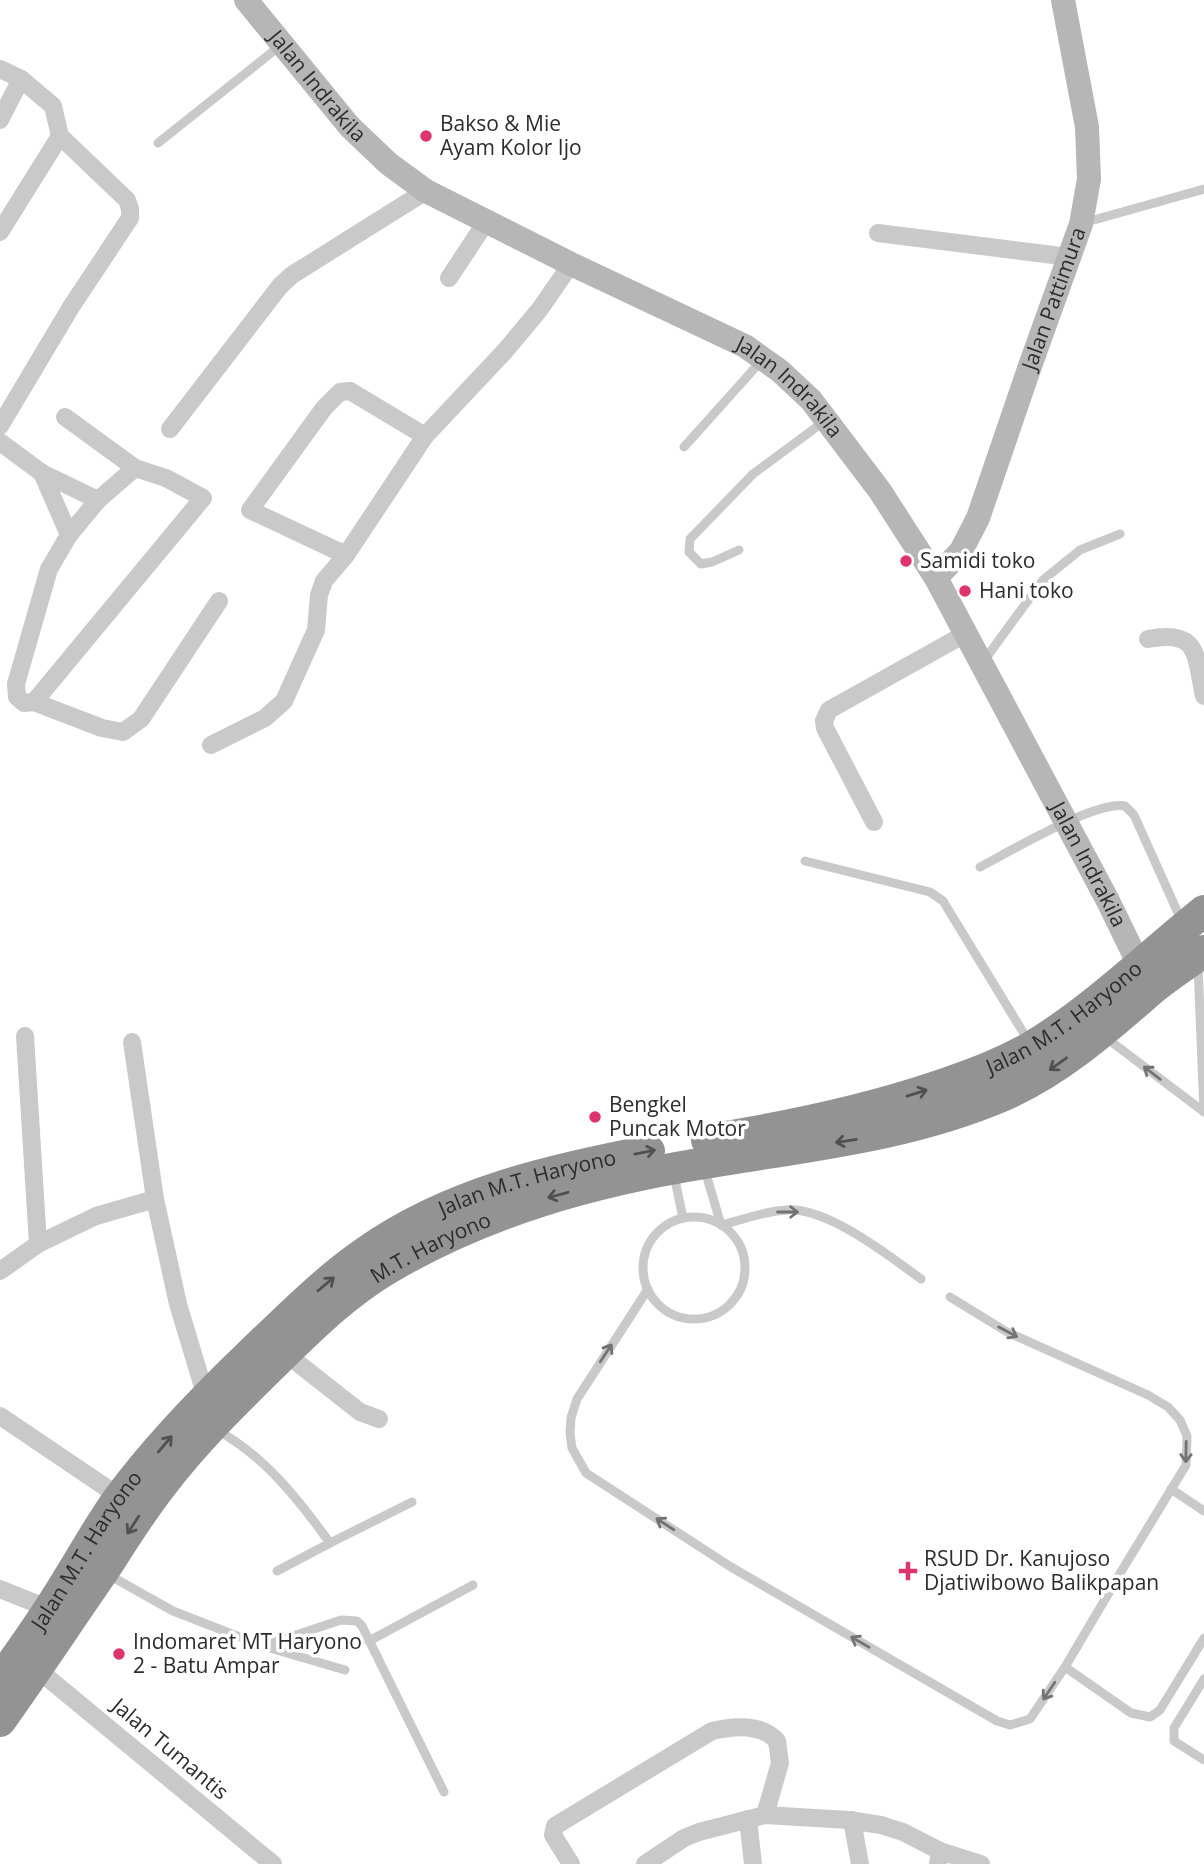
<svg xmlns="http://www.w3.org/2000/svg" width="1204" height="1864" viewBox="0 0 1204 1864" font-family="'Open Sans',sans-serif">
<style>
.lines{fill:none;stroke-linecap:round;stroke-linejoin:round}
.lane{stroke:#c9c9c9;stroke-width:9}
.street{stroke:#c9c9c9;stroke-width:18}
.secondary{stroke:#b6b6b6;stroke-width:24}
.highway{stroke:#939393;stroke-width:32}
.oneway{stroke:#505050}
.oneway2{stroke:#737373}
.poi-dot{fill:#dd346c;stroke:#fff;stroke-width:2.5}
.labels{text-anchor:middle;stroke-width:7;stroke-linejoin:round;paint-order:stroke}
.street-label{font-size:21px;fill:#2c2c2c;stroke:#fff}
.poi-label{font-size:21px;fill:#2c2c2c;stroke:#fff;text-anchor:start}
</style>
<rect width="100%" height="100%" fill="#fff"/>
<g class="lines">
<g class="lane">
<path d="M158 143 281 45"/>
<path d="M1083 223 1204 189"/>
<path d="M684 447 763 359"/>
<path d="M739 550 712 562 701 564 689 552 690 539 753 474 826 420"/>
<path d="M983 662 1043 580 1080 550 1120 534"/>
<path d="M805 861 930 892 943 901 1029 1042"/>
<path d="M980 867C1009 852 1096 800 1125 806L1134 815 1182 922"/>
<path d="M1198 965 1204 1112"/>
<path d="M1105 1037 1204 1112"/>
<path d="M704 1167 721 1225C742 1220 765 1211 786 1210 827 1207 888 1255 921 1279"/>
<path d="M674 1175 683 1218"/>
<circle cx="694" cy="1268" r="51"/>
<path d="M648 1289 577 1399 571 1418 570 1433 572 1448 586 1473 731 1567 997 1721 1010 1725 1030 1719 1065 1667 1110 1591"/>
<path d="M950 1297 1007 1332 1148 1395 1168 1407 1180 1420 1187 1436 1186 1465 1116 1580"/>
<path d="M215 1429C265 1456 298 1499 330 1543L412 1502"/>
<path d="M1171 1489 1204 1511"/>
<path d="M277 1571 330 1543"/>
<path d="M107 1574 173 1611 263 1646 345 1670"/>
<path d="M369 1641 473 1585"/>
<path d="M263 1646 341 1620 357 1621 362 1626 444 1792"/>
<path d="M1065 1667 1131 1713 1150 1717 1160 1710 1204 1638"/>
<path d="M1204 1679 1174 1728V1741L1204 1760"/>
</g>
<g class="street">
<path d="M0 69 21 79 0 120"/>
<path d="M0 232 60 136"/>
<path d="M878 233 1069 257"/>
<path d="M449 278 486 222"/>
<path d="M65 417 135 468"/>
<path d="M0 426 71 307 130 218V209L127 200 60 136 53 106 21 79"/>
<path d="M170 429 280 286 292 275 426 191"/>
<path d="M0 442 42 473 98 500 135 468 166 478 203 498 34 702 24 703 17 697 16 684 49 569 69 535 98 500"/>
<path d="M42 473 69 535"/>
<path d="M346 555 250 510 324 408 340 392 350 391 425 436"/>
<path d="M1148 639C1200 629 1195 656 1204 696"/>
<path d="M34 702 102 728 123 732 141 719 219 601"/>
<path d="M211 745 265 718 284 701 316 630 319 595 324 581 346 555 425 436 505 351 540 309 571 264"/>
<path d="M874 822 825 728 824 721 829 710 965 634"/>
<path d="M25 1036 38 1244"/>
<path d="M132 1042 155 1199 178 1304 206 1397"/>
<path d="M0 1271 38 1244 96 1216 155 1199"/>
<path d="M285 1353 360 1412 379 1419"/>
<path d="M0 1416 120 1497"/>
<path d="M0 1589 55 1611"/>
<path d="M37 1669 273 1864"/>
<path d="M748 1819 753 1864"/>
<path d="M852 1820 860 1864"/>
<path d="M940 1851 981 1864"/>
<path d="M571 1864 553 1835 555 1826 712 1731C733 1726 761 1723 777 1741L780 1763 765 1815"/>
<path d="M645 1864 684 1838 699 1832 765 1815 849 1820 881 1825 903 1832 940 1851 938 1864"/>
</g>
<g class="secondary">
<path id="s1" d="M246 0 350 127 389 164 426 191 571 264 745 346 780 371 811 400 880 491 936 578 1108 901 1146 979"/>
<path id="s2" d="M936 578 961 551 978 518 1030 366 1081 224 1089 179 1087 127 1063 0"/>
</g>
<g class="highway">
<path id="s3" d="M707 1140C783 1128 857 1113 930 1089 966 1077 1000 1065 1033 1046 1095 1008 1148 956 1204 911"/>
<path id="s4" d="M0 1680C24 1647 47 1614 68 1579 85 1552 100 1524 119 1498 157 1446 204 1398 251 1353 288 1318 324 1281 366 1252 449 1193 551 1170 649 1151"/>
<path id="s5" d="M0 1721C35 1672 68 1622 102 1573 121 1544 139 1514 161 1486 196 1440 237 1400 278 1360 312 1327 345 1294 387 1269 485 1211 593 1181 705 1163 805 1146 909 1136 1004 1095 1059 1071 1105 1030 1150 991 1166 977 1186 965 1204 951"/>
</g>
</g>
<defs><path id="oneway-shaft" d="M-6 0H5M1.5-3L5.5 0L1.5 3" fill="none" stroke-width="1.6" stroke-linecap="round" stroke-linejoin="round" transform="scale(1.75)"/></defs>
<g class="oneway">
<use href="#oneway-shaft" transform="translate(1058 1064) rotate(144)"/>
<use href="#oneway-shaft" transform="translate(917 1093) rotate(-17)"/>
<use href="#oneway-shaft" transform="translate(846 1141) rotate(171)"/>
<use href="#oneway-shaft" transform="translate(645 1152) rotate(-11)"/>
<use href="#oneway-shaft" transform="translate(558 1195) rotate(165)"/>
<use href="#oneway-shaft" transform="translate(326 1284) rotate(-40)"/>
<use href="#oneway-shaft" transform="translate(165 1444) rotate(-50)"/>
<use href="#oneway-shaft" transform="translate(133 1525) rotate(123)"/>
</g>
<g class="oneway2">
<use href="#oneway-shaft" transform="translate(1152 1073) rotate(-143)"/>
<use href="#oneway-shaft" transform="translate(788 1212)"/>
<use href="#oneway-shaft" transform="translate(1008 1332) rotate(28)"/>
<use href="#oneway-shaft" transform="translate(606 1353) rotate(-57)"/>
<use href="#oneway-shaft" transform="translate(1186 1452) rotate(91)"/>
<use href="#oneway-shaft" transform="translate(665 1524) rotate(-147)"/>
<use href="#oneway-shaft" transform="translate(860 1642) rotate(-150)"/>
<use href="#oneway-shaft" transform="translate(1049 1691) rotate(124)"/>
</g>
<g class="poi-dot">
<circle cx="426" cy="136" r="7"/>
<circle cx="906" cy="561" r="7"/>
<circle cx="965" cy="591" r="7"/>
<circle cx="595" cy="1117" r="7"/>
<path d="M904.5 1560.5h7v7h7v7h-7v7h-7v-7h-7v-7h7z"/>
<circle cx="119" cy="1654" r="7"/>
</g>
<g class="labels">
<g class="street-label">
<text dy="7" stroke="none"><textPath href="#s1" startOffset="112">Jalan Indrakila</textPath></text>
<text dy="7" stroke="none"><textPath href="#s2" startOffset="306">Jalan Pattimura</textPath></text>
<text dy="7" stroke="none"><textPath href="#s1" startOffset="679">Jalan Indrakila</textPath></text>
<text dy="7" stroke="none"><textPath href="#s1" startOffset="1246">Jalan Indrakila</textPath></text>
<text dy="7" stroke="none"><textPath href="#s3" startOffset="382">Jalan M.T. Haryono</textPath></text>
<text dy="7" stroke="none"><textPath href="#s4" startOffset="744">Jalan M.T. Haryono</textPath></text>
<text dy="7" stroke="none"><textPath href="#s5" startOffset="648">M.T. Haryono</textPath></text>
<text dy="7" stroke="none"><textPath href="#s4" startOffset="156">Jalan M.T. Haryono</textPath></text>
<text transform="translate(170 1749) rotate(40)" y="7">Jalan Tumantis</text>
</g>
<g class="poi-label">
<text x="440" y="131">Bakso &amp; Mie<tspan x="440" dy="24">Ayam Kolor Ijo</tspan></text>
<text x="920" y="568">Samidi toko</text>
<text x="979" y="598">Hani toko</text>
<text x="609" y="1112">Bengkel<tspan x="609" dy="24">Puncak Motor</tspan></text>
<text x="924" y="1566">RSUD Dr. Kanujoso<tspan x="924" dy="24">Djatiwibowo Balikpapan</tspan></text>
<text x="133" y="1649">Indomaret MT Haryono<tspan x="133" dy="24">2 - Batu Ampar</tspan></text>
</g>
</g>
</svg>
